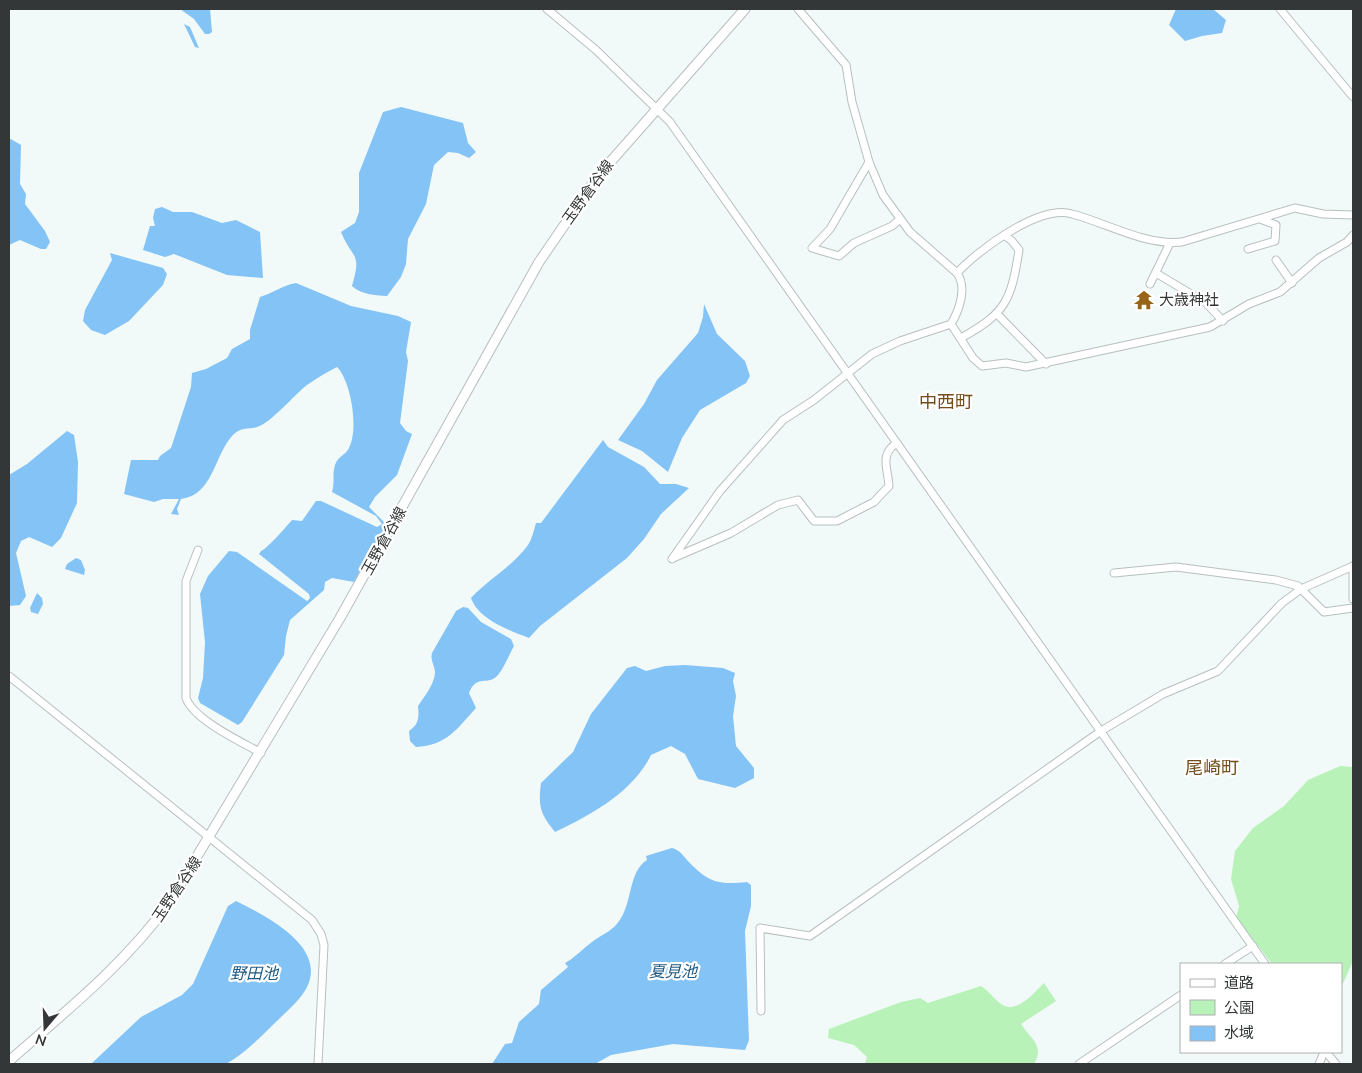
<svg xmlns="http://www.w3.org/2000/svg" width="1362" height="1073" viewBox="0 0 1362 1073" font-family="Mulish,'Noto Sans JP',sans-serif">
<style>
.green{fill:#b9f2b9}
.water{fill:#83c3f6}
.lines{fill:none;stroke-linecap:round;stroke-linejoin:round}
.minor-casing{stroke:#b8bfbf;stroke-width:9}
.major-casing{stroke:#b8bfbf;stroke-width:11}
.minor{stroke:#fff;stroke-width:7}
.major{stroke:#fff;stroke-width:9}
.labels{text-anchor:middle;stroke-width:4.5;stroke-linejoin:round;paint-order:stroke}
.street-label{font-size:15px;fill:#343737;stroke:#fff}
.poi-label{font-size:15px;fill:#343737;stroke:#fff;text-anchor:start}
.water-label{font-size:16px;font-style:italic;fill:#1c5983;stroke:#fff}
.quarter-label{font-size:18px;fill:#724e1e;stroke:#fff}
</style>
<rect width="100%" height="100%" fill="#f2faf9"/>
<g class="green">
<path d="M1340 766 1353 767V961L1341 988V964H1272L1236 918 1239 906 1231 879 1235 851 1253 828 1284 806 1308 780Z"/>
<path d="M1044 983 1056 1001 1021 1024C1031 1039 1045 1046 1034 1064H865L867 1057 854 1045 828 1038 829 1029 901 1002 920 998 928 1003 981 986C989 991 994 999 1001 1004 1016 1015 1035 992 1044 983Z"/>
</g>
<g class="water">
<path d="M180 9H210L212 32 209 34H205L194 19Z"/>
<path d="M1176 9H1213L1226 20 1222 33 1202 36 1185 41 1169 25Z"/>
<path d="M184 24 190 27 199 48 195 47Z"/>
<path d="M401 107 463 123 468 143 476 152 469 158 458 153 448 152 434 165 426 204 408 239 406 264 401 277 387 296C374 295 362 295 352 286 362 251 353 261 341 232L355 223 359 212V173L383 112Z"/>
<path d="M9 138 21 145 20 184 26 194 25 204 45 231 50 242 46 249H41L20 240 9 245Z"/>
<path d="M162 207 173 212H192L222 223 236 220 260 232 263 278 227 275 174 254 165 257 143 250 150 226H155L153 218 155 209Z"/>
<path d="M110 253 163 268 167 274 163 285 129 321 105 335 91 330 83 321 85 310 112 260Z"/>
<path d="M296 283 351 306 398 316 411 322 406 352 408 361 400 423 406 431 412 434 397 475 375 497 369 507 384 522 383 531 354 582 332 578 325 582 324 590 290 620 286 636 284 655 242 722 238 725 200 703 198 698 203 678 205 642 200 594 208 576 229 551 237 552 307 601 310 598 309 594 259 554 261 551C268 548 285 528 292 520L302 521 316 501H321L377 527 382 524 376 516 332 492C335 483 332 474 335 465 338 456 346 455 349 448 359 429 351 381 337 367 327 372 317 378 307 385 294 395 271 423 257 427 246 430 242 426 232 436 214 456 213 495 181 499L177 509 179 515 171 514 179 499H163L154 502 124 494 131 460H158L160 456 171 448 191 387 192 373 206 369 227 358 232 349 250 339V330L260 297C274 293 280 286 296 283Z"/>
<path d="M704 304 717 334 745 361 750 376 746 383 700 410 682 438 668 472 642 451 618 440 644 404 657 380 698 333 703 317Z"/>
<path d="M67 431 74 435 78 462 77 503 61 538 52 547 29 537 21 541 16 553 26 596 20 605 9 606V475L27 464Z"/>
<path d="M603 440 608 447 644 467 660 484H676L689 488 661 514 644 539 627 558 540 626 529 638C510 631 478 619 471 598 489 579 513 566 528 545 532 539 534 530 536 523H541Z"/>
<path d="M76 558 81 560 85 570 84 575 65 569 67 564Z"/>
<path d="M37 593 42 598 43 604 38 614 31 612 30 608Z"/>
<path d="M463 607 468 608 481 622 511 639 514 646C509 655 504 668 498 675 487 687 477 673 469 693L476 708C456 730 447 745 416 747L410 741 409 731C419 724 419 718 418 706 424 697 434 685 435 673 435 665 430 661 432 653L456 611Z"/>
<path d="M685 665 723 668 735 673 733 681 736 696 733 716 736 746 754 768V778L735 788 698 779 685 754 671 746 651 755C633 792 591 815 555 832 540 814 538 806 541 783L573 752 591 714 627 668 635 666 646 671 665 666Z"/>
<path d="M672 848C679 850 682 854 687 860 708 882 716 885 747 882L751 885V906L745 931 749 1040 745 1050 673 1044 611 1055 595 1064H492L505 1044 512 1043 519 1022 539 1004 541 990 568 967 565 963C576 957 582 949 592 942 603 933 613 932 621 918 632 901 629 871 647 860L646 856Z"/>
<path d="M236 901C266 916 329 947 306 989 299 1001 288 1010 278 1020 261 1036 246 1053 226 1064H91L141 1017 182 995 193 984 228 906Z"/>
</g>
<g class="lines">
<defs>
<g id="minor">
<path d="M547 9 596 50 670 122 1265 964"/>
<path d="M1280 9 1353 97"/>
<path d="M869 162 830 229 812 248 839 256 854 243 892 226 899 220"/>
<path d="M1248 249 1275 241 1276 225 1260 219"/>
<path d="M1276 260 1292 283"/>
<path d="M957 273C978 250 1040 204 1072 214 1107 223 1145 246 1182 242L1295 208 1323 214 1353 215"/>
<path d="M1156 273 1206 303 1223 321"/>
<path d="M1150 284 1170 243"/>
<path d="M997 314 1046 364"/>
<path d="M951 324 973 358 982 366 1006 363 1026 367 1210 327 1249 304 1280 292 1319 258 1347 242 1353 235"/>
<path d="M961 338C1006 313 1011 301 1019 250L1012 241 1004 235"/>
<path d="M198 550 186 581V698C194 720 240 741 261 753"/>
<path d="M673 558 731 533 778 505 798 500 814 521H837L874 502 889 486C888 469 879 454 897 443"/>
<path d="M672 559 720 491 783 420 814 400 872 354 900 341 951 324C960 309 967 287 957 273L910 232 883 195 869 162 852 102 846 65 798 9"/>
<path d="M1353 566V599"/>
<path d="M1114 573 1176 567 1276 580 1298 586 1324 612 1353 608"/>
<path d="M9 676 312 920 321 934 324 945 318 1064"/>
<path d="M1225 964 1253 946"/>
<path d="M761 1011 760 928 810 936 1101 731 1163 694 1218 671 1282 603 1301 589 1353 566"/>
<path d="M1326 1052 1336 1064"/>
<path d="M1079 1064 1181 995"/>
<path d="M1319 1064 1324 1052"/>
</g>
<path id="major" d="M9 1061C65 1012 125 964 169 903L340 618 539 262 598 176 745 9"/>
</defs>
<use href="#minor" class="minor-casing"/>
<use href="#major" class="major-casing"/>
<use href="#minor" class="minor"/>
<use href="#major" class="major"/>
</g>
<defs>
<symbol id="temple-bare" viewBox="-9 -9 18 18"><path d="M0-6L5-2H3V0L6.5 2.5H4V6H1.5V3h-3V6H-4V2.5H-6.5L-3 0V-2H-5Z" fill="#976418" stroke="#fff" stroke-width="2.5" paint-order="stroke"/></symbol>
</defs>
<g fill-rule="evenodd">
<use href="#temple-bare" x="1130" y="286" width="28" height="28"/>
</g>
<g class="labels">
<g class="street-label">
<text transform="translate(588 192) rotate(-54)" y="5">玉野倉谷線</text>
<text transform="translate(384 541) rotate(-61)" y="5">玉野倉谷線</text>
<text transform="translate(177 889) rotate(-56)" y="5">玉野倉谷線</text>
</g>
<g class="poi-label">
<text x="1159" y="305">大歳神社</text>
</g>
<g class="water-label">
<text x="673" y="977">夏見池</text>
<text x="254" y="979">野田池</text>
</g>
<g class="quarter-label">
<text x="946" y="408">中西町</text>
<text x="1212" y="774">尾崎町</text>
</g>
</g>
<rect width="1362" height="1073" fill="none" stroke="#343737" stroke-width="20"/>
<rect x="1180" y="963" width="162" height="90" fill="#ffffff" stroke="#aeafaf"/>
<rect x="1190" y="979" width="25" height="8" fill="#ffffff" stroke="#aeafaf"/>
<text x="1224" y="988" font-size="15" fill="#343737">道路</text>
<rect x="1190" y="1000" width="25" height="15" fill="#b9f2b9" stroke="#aeafaf"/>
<text x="1224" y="1013" font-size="15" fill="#343737">公園</text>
<rect x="1190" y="1026" width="25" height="15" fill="#83c3f6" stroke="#aeafaf"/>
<text x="1224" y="1038" font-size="15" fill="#343737">水域</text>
<g transform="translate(45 1028) rotate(199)" stroke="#ffffff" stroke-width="4" paint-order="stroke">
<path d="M0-4L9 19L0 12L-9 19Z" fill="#343737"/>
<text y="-8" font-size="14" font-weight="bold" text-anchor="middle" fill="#343737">N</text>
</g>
</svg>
